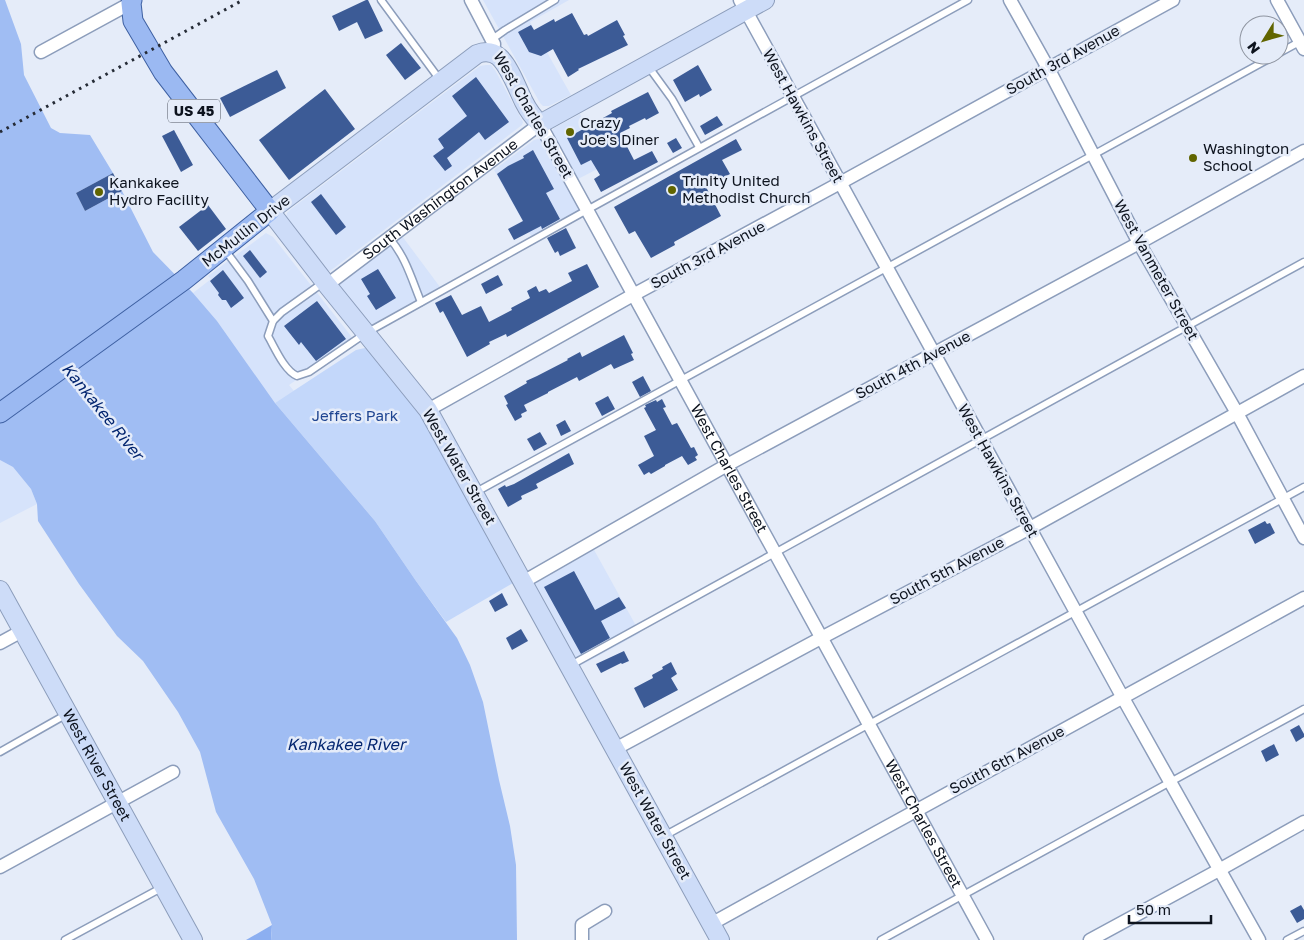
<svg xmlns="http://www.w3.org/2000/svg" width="1304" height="940" viewBox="0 0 1304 940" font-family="'Golos Text',sans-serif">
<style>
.built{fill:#d6e3fb}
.green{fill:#c3d7fa}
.forest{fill:#8caff1}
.water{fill:#a0bdf3}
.building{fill:#3c5b96}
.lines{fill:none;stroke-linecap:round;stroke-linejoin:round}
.lane-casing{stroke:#8c9dbb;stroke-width:9}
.street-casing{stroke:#8c9dbb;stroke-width:15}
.secondary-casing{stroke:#8c9dbb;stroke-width:20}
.primary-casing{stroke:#3e60a2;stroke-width:21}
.lane{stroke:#fff;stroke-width:6}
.street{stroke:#fff;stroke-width:12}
.secondary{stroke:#cddcf8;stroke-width:18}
.primary{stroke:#9bb9f2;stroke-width:19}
.rail{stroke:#252b36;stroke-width:3;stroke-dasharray:2.5 5;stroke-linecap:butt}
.poi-dot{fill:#616500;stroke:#e5ecf9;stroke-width:2}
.labels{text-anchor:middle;stroke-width:5;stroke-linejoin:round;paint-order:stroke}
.shield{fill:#e5ecf9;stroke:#4e5460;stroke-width:1}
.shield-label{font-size:14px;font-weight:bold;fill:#0d131e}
.street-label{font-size:15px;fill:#0d131e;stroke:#e5ecf9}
.poi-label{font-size:15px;fill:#0d131e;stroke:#e5ecf9;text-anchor:start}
.park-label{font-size:15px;fill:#1f4591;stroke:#e5ecf9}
.water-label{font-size:16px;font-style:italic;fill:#042670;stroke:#e5ecf9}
</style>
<rect width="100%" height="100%" fill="#e5ecf9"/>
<g class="built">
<path d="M483 0H569L530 22 571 95 549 106H543L540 103Z"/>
<path d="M486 65H491L495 70 523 122 522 125 334 268 328 272 324 270 286 217 287 213 291 209 480 66Z"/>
<path d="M580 114 607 164 578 179 553 135 552 131 554 128Z"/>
<path d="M538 139 543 141 583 216 535 243 494 170 534 140Z"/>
<path d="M266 233 273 237 351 336 352 340 349 344 289 385 294 391 275 403 217 321 193 293 211 279 208 276Z"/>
<path d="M402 236 440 287 371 325H367L341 291 339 286 340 282Z"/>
<path d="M0 460 13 467 31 489 37 504 0 523Z"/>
<path d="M593 548 640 633 578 667 534 584 535 581Z"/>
</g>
<path class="green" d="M365 348 372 354 418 409 513 583 446 622 416 581 375 521 275 403 356 350Z"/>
<path class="forest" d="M272 925 271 940H246Z"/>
<path class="water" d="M0 0H5L21 44 24 75 51 128 60 133 90 135 113 173 76 193 85 211 122 191 153 252 193 293 217 321 275 403 375 521 416 581 457 638 470 665 483 702 499 780 510 826 516 865 517 940H271L272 925 254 879 216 812 200 752 178 712 143 661 117 636 79 584 38 521 37 504 31 489 13 467 0 460Z"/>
<g class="building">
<path d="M366 0H368L383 31 365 39 357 22 339 31 332 16Z"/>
<path d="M572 13 584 35 587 34 588 36 617 20 625 35 623 36 628 45 578 69 579 70 568 77 553 49 541 56 529 52 518 32 531 25 534 30 554 19 555 22Z"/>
<path d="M401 43 421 68 405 80 386 55Z"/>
<path d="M698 65 712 90 700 97 699 94 685 102 673 80Z"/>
<path d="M277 70 286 88 230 117 220 98Z"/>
<path d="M476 77 509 122 485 140 479 132 447 158 452 166 445 171 433 156 444 148 438 139 467 116 452 96Z"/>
<path d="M325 89 355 129 289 180 259 140Z"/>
<path d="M648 92 659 113 646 120 645 118 629 126 630 128 620 133 634 160 652 151 658 162 601 192 594 179 600 175 591 160 581 165 567 138 612 113 611 111Z"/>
<path d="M717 116 723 125 705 135 700 126Z"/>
<path d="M174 130 193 165 181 172 162 136Z"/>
<path d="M676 138 682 148 673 153 667 143Z"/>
<path d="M736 139 742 150 722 160 730 174 706 187 721 216 674 242 675 245 651 258 635 231 629 234 614 207Z"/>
<path d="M533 150 554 189 546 193 560 219 542 229 541 226 514 240 508 229 523 221 497 174 508 166 524 158 523 156Z"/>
<path d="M113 173 122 191 85 211 76 193Z"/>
<path d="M321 194 346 227 336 235 311 202Z"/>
<path d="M208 205 226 229 198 251 179 227Z"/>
<path d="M566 228 576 248 560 256 558 251 555 253 547 238Z"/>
<path d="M250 250 267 272 260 278 243 256Z"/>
<path d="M587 264 599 287 507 337 506 334 489 342 490 344 467 357 443 311 440 313 435 303 451 295 462 315 481 306 489 322 512 310 511 308 530 298 527 291 536 286 539 292 546 289 549 293 572 281 568 273Z"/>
<path d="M378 269 396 298 376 310 367 296 370 294 361 279Z"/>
<path d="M223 270 244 298 231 308 226 300H222L218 295 219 293 210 281Z"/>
<path d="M498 275 503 285 486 294 481 284Z"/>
<path d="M317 301 346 339 316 361 301 342 299 345 284 326Z"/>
<path d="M624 335 633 353 631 354 634 360 614 369 611 364 579 381 577 377 548 392V393L524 405 527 411 521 414 522 417 515 421 506 405 508 404 504 396 527 383 526 381 537 376 568 360 567 359 580 352 582 357Z"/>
<path d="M643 376 651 391 640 397 632 382Z"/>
<path d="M608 396 615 409 602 416 595 403Z"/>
<path d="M662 399 666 407 663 408 672 425 677 423 691 448 694 447 698 455 695 457 697 460 688 465 682 456 665 465V466L651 474 649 472 644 475 638 465 654 456 644 436 656 430 644 408 646 407 645 405 656 400 657 402Z"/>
<path d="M565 420 571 431 561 436 556 425Z"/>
<path d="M540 432 547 444 534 451 527 439Z"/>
<path d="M569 453 574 464 536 484 538 488 521 496 522 499 508 507 498 489 505 485 506 487 514 484Z"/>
<path d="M1265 521 1267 524 1270 523 1275 533 1255 544 1248 530Z"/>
<path d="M574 571 595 610 619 597 626 608 601 621 610 638 581 654 544 587Z"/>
<path d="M502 593 508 605 495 612 489 601Z"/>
<path d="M521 629 528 641 512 650 506 638Z"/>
<path d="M624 651 629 661 622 664 621 663 601 673 596 664Z"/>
<path d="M671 662 677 674 671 678 678 690 644 708 634 688 653 678 652 675 663 669 662 667Z"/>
<path d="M1299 725 1304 734V737L1296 742 1290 730Z"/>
<path d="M1274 744 1279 755 1266 762 1261 751Z"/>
<path d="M1301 905 1304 910V919L1297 923 1290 911Z"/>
</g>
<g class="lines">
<defs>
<g id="lane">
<path d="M381 0 440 80"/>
<path d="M491 40 505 30 555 0"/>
<path d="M1279 53 1301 41"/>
<path d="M648 66 672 99 699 147"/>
<path d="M389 238C405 255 412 280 421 302"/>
<path d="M225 250 248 281 273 321"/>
<path d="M324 282 282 312 273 321 268 336C275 348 284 370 297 376L309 372 366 333 587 210 968 0"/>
<path d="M476 492 1276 55"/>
<path d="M571 665 1304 262"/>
<path d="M0 752 67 714"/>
<path d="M664 836 1304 487"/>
<path d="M65 940 163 887"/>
<path d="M881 940 1304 709"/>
<path d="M1287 940 1304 931"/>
</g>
<g id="street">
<path d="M471 0 494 44 493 53"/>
<path d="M740 0 1123 698 1259 940"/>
<path d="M1010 0 1048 68 1139 243 1237 413 1304 538"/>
<path d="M1277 0 1304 49"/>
<path d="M41 52 131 3"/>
<path id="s1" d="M327 285 540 124 987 940"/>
<path d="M428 410 633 295 840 183 1173 0"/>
<path d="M523 582 727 465 1139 243 1304 151"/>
<path d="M0 643 22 631"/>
<path d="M615 749 821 638 1030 528 1304 376"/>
<path d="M0 867 173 772"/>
<path d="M711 924C908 814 1107 707 1304 598"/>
<path d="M582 940V925L605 911"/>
<path d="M1090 940 1219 870 1304 822"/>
</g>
<g id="secondary">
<path id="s2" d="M0 590 193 940"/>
<path d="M720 940 428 410 327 285 270 211 477 54C485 51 492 51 499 57 510 67 517 88 524 102 528 110 533 117 540 124L765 0"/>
</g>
<path id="primary" d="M0 413 184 280 270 211 163 72 133 21 131 3 132 0"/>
</defs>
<use href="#lane" class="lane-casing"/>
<use href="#street" class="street-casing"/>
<use href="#secondary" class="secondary-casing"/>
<use href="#primary" class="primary-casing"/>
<use href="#lane" class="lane"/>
<use href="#street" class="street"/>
<use href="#secondary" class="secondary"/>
<use href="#primary" class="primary"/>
<path class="rail" d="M0 132 243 0"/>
</g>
<g class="poi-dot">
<circle cx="570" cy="132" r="5"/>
<circle cx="1193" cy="158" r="5"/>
<circle cx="672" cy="190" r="5"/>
<circle cx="99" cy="192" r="5"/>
</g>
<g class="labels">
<rect class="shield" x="168" y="99.5" width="52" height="23" rx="4"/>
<g class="shield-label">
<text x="194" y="116">US 45</text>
</g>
<g class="street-label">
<text transform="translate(1063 60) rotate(-29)" y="5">South 3rd Avenue</text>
<text transform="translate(533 115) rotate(60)" y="5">West Charles Street</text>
<text transform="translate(803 116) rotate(61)" y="5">West Hawkins Street</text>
<text dy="5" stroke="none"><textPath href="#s1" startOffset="142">South Washington Avenue</textPath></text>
<text transform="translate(246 231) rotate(-38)" y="5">McMullin Drive</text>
<text transform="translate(708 255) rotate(-28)" y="5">South 3rd Avenue</text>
<text transform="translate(1156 270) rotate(61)" y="5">West Vanmeter Street</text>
<text transform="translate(913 365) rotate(-28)" y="5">South 4th Avenue</text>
<text transform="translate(459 467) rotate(60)" y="5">West Water Street</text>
<text dy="5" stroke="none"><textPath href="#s1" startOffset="660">West Charles Street</textPath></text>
<text transform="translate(998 471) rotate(61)" y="5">West Hawkins Street</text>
<text transform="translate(947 571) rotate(-28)" y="5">South 5th Avenue</text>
<text transform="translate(1007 760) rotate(-28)" y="5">South 6th Avenue</text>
<text dy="5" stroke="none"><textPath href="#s2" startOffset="200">West River Street</textPath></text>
<text transform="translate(655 821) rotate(61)" y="5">West Water Street</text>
<text dy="5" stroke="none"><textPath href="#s1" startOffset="1065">West Charles Street</textPath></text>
</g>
<g class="poi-label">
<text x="580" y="128">Crazy<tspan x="580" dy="17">Joe's Diner</tspan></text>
<text x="1203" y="154">Washington<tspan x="1203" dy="17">School</tspan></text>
<text x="682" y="186">Trinity United<tspan x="682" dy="17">Methodist Church</tspan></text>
<text x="109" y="188">Kankakee<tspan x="109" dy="17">Hydro Facility</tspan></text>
</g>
<g class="park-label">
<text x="355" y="421">Jeffers Park</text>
</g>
<g class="water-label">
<text transform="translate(103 411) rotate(51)" y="6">Kankakee River</text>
<text x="346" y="750">Kankakee River</text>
</g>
</g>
<g transform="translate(1264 40) rotate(233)"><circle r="24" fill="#e5ecf9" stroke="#8f95a1"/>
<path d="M0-4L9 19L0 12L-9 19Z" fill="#616500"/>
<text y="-8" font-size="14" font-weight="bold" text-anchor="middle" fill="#0d131e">N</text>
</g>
<path d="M1129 915v8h82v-8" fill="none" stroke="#0d131e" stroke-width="2.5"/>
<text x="1136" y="915" font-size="15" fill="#0d131e" stroke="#e5ecf9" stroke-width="4" paint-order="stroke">50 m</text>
</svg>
